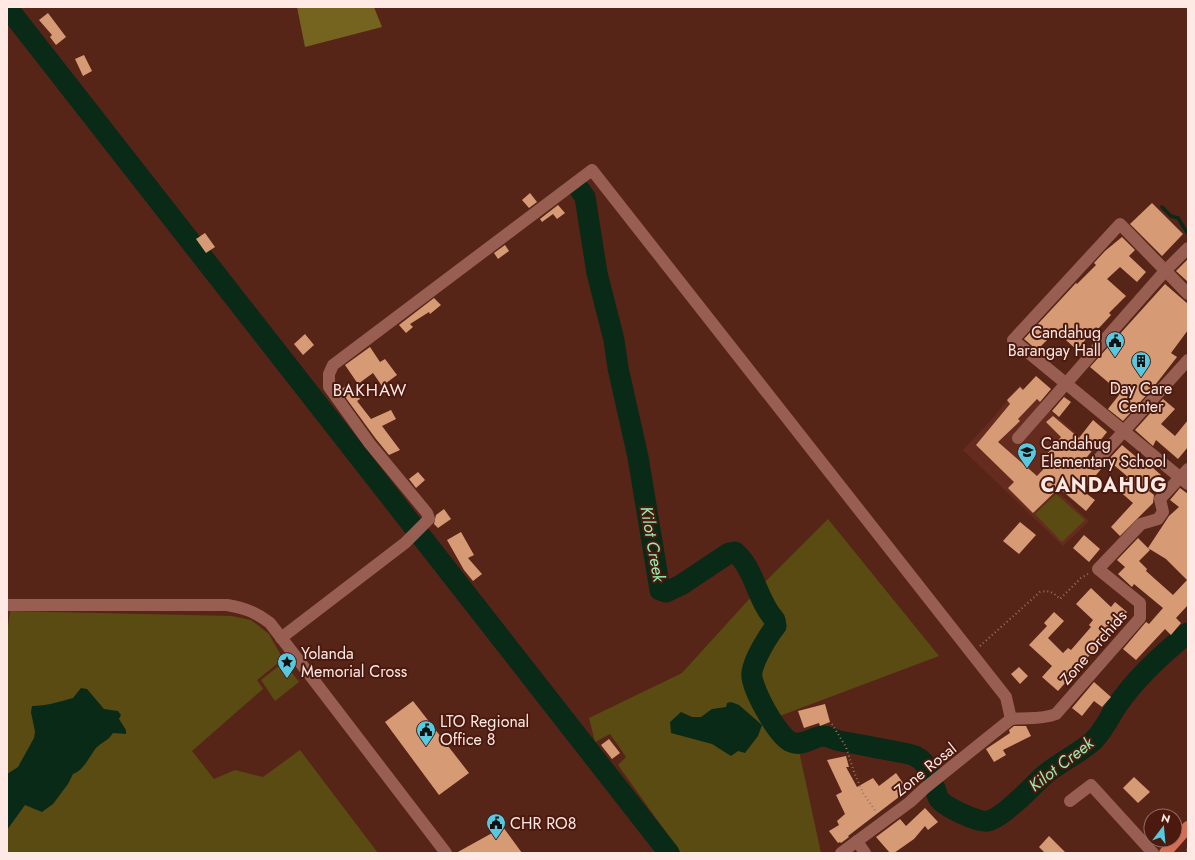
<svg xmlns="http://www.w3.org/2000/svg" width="1195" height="860" viewBox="0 0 1195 860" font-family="Jost,sans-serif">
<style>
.built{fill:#652b1e}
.green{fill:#5a4b13}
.forest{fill:#756320}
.water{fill:#092a17}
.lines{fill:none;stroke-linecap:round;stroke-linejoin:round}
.stream{stroke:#092a17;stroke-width:3.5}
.river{stroke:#092a17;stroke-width:21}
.building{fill:#d69b75}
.path{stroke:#9a736a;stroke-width:2;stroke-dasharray:1 3;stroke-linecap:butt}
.minor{stroke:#985e51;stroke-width:12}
.major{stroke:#d56e57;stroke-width:12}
.labels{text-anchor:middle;stroke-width:4;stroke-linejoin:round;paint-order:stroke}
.poi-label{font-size:16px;fill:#fee9e4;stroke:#4b190e;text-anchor:start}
.street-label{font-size:16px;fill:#fee9e4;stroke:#4b190e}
.neighbourhood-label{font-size:17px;letter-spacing:1px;fill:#fee9e4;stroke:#4b190e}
.water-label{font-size:17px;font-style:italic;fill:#95ecb2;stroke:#4b190e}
.district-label{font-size:20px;font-weight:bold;letter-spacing:1px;fill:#fee9e4;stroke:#4b190e}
</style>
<rect width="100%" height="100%" fill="#572418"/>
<path class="built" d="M1020 385 1091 446 1055 489 1089 521 1063 546 963 450 991 420Z"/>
<g class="green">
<path d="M1056 494 1085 520 1062 542 1035 514Z"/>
<path d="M828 519 939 656 777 717 766 697 757 672 783 628 782 618 763 584Z"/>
<path d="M752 596 767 623 744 672C745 694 771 733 786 750L799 751 821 853H681L618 765 626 757 610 734 595 742 589 718 682 673Z"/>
<path d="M10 611 232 616 251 620 269 634 283 659 257 680 263 689 192 751 214 779 235 770 263 777 300 750 378 853H7V635Z"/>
<path d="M284 662 299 682 275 701 261 680Z"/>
</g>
<path class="forest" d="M297 7H374L382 27 305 47Z"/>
<g class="water">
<path d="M81 688 87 689 104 709 118 711 121 715 119 719 126 730V734L113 733C108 741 102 742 96 748 89 757 84 770 73 774L68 784 53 804 42 812 25 805 7 830V774L18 767 34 738 35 732 31 712 32 706C47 706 58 702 73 698Z"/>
<path d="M731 702 739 705 762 725 758 736 745 753 738 751 731 756 712 744 671 733 670 722 681 712 692 717H701L712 709 726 707 727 703Z"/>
</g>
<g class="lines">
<path class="stream" d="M1162 207 1171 216 1178 218 1188 234"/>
<g class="river">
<path d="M7 7 669 853"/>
<path d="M580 190 585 197 597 273 614 340 618 368 638 457 660 590 666 592 681 585 729 553 735 552C755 569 757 601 775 620L776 626C768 636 754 659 752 672 749 685 778 737 791 742 802 747 812 737 823 736 829 736 834 740 840 741 858 744 876 748 894 751 901 753 909 753 915 756 922 759 930 769 932 776"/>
<path d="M935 788C936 791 937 796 939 799 945 807 978 823 988 821 1002 818 1031 788 1042 777 1059 762 1079 754 1094 740 1104 730 1109 718 1116 707 1135 679 1162 654 1188 633"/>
</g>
</g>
<g class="building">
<path d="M48 13 66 37 56 45 50 37 52 35 39 20Z"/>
<path d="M84 55 92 71 83 76 75 59Z"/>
<path d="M530 193 537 202 529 208 522 200Z"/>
<path d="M1152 203 1183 234 1162 256 1130 224Z"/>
<path d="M558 205 565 213 557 219 553 214 542 222 540 219Z"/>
<path d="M205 233 215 247 206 253 196 239Z"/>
<path d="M1122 237 1135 250 1129 256 1146 272 1137 282 1120 267 1107 279 1126 296 1109 313 1111 315 1098 329 1096 327 1077 350 1056 331 1037 350 1024 339 1076 283 1077 284 1096 265 1094 263 1105 251Z"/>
<path d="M505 245 509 251 498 259 494 253Z"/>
<path d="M1188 259V282L1176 271Z"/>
<path d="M1165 284 1188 304V330L1171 353 1177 357 1152 389 1123 421 1108 409 1119 395 1114 391 1115 388 1090 367Z"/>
<path d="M434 298 441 305 430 314 429 312 410 324 413 327 406 333 399 325Z"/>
<path d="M305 334 314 345 303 355 294 344Z"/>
<path d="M370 347 380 362 385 359 397 375 382 386 373 373 358 384 345 365Z"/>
<path d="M1036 376 1051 389 1040 402 1037 399 1018 419 1020 421 998 442 1037 476 1053 459 1047 454 1061 437 1046 422 1053 416 1079 438 1093 420 1107 432 1087 457 1089 459 1088 465 1090 469 1094 470 1101 469 1083 491 1095 500 1086 511 1059 488 1033 513 1008 488 1014 482 976 445 1010 404 1007 400 1020 387 1023 390Z"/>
<path d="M349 384 360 399 357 401 371 419 391 410 396 419 382 426 400 450 389 455 376 439 340 390Z"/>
<path d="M1064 397 1071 402 1059 417 1052 411Z"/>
<path d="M1163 399 1175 409 1161 424 1175 436 1188 420V447L1178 459 1156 440 1153 446 1135 430Z"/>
<path d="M1122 445 1141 461 1143 459 1161 475 1149 491 1154 495 1153 503 1120 536 1111 527 1133 503 1117 489 1128 477 1108 460Z"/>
<path d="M418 472 425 480 416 488 409 479Z"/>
<path d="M1180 488 1188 494V605L1176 618 1181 623 1171 635 1165 629 1136 660 1123 649 1146 622 1149 624 1163 608 1134 584 1132 587 1118 574 1125 567 1117 560 1138 538 1150 550 1139 561 1147 569 1146 571 1173 595 1187 580 1166 559 1148 548 1169 516 1179 507 1170 500Z"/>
<path d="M444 509 451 519 438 528 434 524 436 515Z"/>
<path d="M1020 522 1036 535 1019 554 1003 541Z"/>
<path d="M461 532 474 555 468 558 482 574 473 581 464 570 447 540Z"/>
<path d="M1084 535 1100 549 1089 562 1073 548Z"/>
<path d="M1091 588 1111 607 1115 602 1127 612 1106 640 1104 639 1058 691 1042 677 1052 666 1029 645 1047 626 1044 623 1054 612 1064 621 1048 638 1063 653 1068 648 1071 650 1091 627 1089 625 1093 620 1076 604Z"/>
<path d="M1019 667 1028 676 1020 684 1011 674Z"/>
<path d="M1094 682 1111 697 1102 707 1094 701 1082 716 1072 708Z"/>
<path d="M413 701 469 773 439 795 385 722Z"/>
<path d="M825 704 830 722 820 726 819 723 804 728 798 711Z"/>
<path d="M1014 726H1026L1031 736 1003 750 1006 755 994 762 986 749 1010 733 1009 730Z"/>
<path d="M609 739 620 753 612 759 601 745Z"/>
<path d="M846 756 849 767H846L857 787 873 778 879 786 896 773 908 790 848 836 849 837 841 843 840 842 838 843 829 831 839 825 837 821 845 814 836 795 842 792 827 760Z"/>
<path d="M1134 777 1150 792 1138 803 1123 788Z"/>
<path d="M925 808 938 822 928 830 925 826 914 839 894 853H890L876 837 900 819 906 826Z"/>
<path d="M503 827 522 853H456Z"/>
<path d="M1049 836 1066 853H1045L1039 847Z"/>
</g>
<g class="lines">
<g class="path">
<path d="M980 646 1040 592C1049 590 1053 592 1060 599L1081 578 1088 574"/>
<path d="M832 724 846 747 854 772 863 793 876 812"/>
<path d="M1184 853 1188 849"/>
</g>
<g class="minor">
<path d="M1188 294 1120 224 1013 340 1188 484"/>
<path d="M1018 438 1165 271 1188 248"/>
<path d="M1095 463 1188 360"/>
<path d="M7 605H227C244 608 256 612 270 623L446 853"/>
<path d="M281 638 405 543 429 519 427 513 370 444 329 387V374L333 365 592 170 1006 697 1011 719"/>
<path d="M1011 719C1027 717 1041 720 1056 714L1140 618V603L1098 569 1141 524 1158 519 1163 512 1160 499 1188 469"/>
<path d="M1070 801 1091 785 1153 853"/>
<path d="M857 841 865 853"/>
<path d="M841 853 910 802 925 788 1011 719"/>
</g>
<path class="major" d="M1165 853 1188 827"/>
</g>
<defs>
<symbol id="civic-pin" viewBox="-11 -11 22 30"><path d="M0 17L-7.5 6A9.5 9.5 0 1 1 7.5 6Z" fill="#56c9e1" stroke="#4b190e"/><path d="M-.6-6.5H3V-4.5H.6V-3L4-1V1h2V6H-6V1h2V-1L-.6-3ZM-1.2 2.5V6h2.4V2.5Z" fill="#111"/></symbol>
<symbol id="building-pin" viewBox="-11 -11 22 30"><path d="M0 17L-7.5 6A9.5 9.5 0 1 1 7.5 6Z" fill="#56c9e1" stroke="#4b190e"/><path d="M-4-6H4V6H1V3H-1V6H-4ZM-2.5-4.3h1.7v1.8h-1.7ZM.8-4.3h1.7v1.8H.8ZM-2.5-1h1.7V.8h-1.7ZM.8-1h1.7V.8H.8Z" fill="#111"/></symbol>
<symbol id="school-pin" viewBox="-11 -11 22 30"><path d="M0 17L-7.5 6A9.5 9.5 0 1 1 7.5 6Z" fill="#56c9e1" stroke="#4b190e"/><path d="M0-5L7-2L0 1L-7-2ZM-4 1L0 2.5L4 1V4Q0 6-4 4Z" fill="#111"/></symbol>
<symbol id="sight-pin" viewBox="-11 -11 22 30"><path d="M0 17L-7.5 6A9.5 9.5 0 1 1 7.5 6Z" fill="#56c9e1" stroke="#4b190e"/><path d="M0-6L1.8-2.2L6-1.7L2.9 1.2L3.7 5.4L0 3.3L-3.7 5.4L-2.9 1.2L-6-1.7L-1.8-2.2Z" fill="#111"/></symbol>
</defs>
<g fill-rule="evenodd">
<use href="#civic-pin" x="1104" y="330" width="22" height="30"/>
<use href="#building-pin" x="1130" y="350" width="22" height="30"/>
<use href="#school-pin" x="1016" y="441" width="22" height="30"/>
<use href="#sight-pin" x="276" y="651" width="22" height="30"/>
<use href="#civic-pin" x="415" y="719" width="22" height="30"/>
<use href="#civic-pin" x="485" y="812" width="22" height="30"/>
</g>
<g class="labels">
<g class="poi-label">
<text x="1101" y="338" text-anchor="end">Candahug<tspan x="1101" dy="18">Barangay Hall</tspan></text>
<text x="1141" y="394" text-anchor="middle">Day Care<tspan x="1141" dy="18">Center</tspan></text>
<text x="1041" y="449">Candahug<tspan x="1041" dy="18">Elementary School</tspan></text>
<text x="301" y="659">Yolanda<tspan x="301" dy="18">Memorial Cross</tspan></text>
<text x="440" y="727">LTO Regional<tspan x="440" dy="18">Office 8</tspan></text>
<text x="510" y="829">CHR RO8</text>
</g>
<g class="street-label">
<text transform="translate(1093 647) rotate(-49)" y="6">Zone Orchids</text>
<text transform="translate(925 769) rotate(-39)" y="6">Zone Rosal</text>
</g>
<g class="neighbourhood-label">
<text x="370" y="396">BAKHAW</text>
</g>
<g class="water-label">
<text transform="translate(653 544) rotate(80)" y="6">Kilot Creek</text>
<text transform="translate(1061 764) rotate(-38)" y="6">Kilot Creek</text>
</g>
<g class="district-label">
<text x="1104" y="492">CANDAHUG</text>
</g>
</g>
<rect width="1195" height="860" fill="none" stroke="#fee9e4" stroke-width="16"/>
<g transform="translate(1163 828) rotate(16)"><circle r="19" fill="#4b190e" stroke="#936c64"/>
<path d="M0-3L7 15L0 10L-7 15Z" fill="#56c9e1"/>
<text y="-6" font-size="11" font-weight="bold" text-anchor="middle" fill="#fee9e4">N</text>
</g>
</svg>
